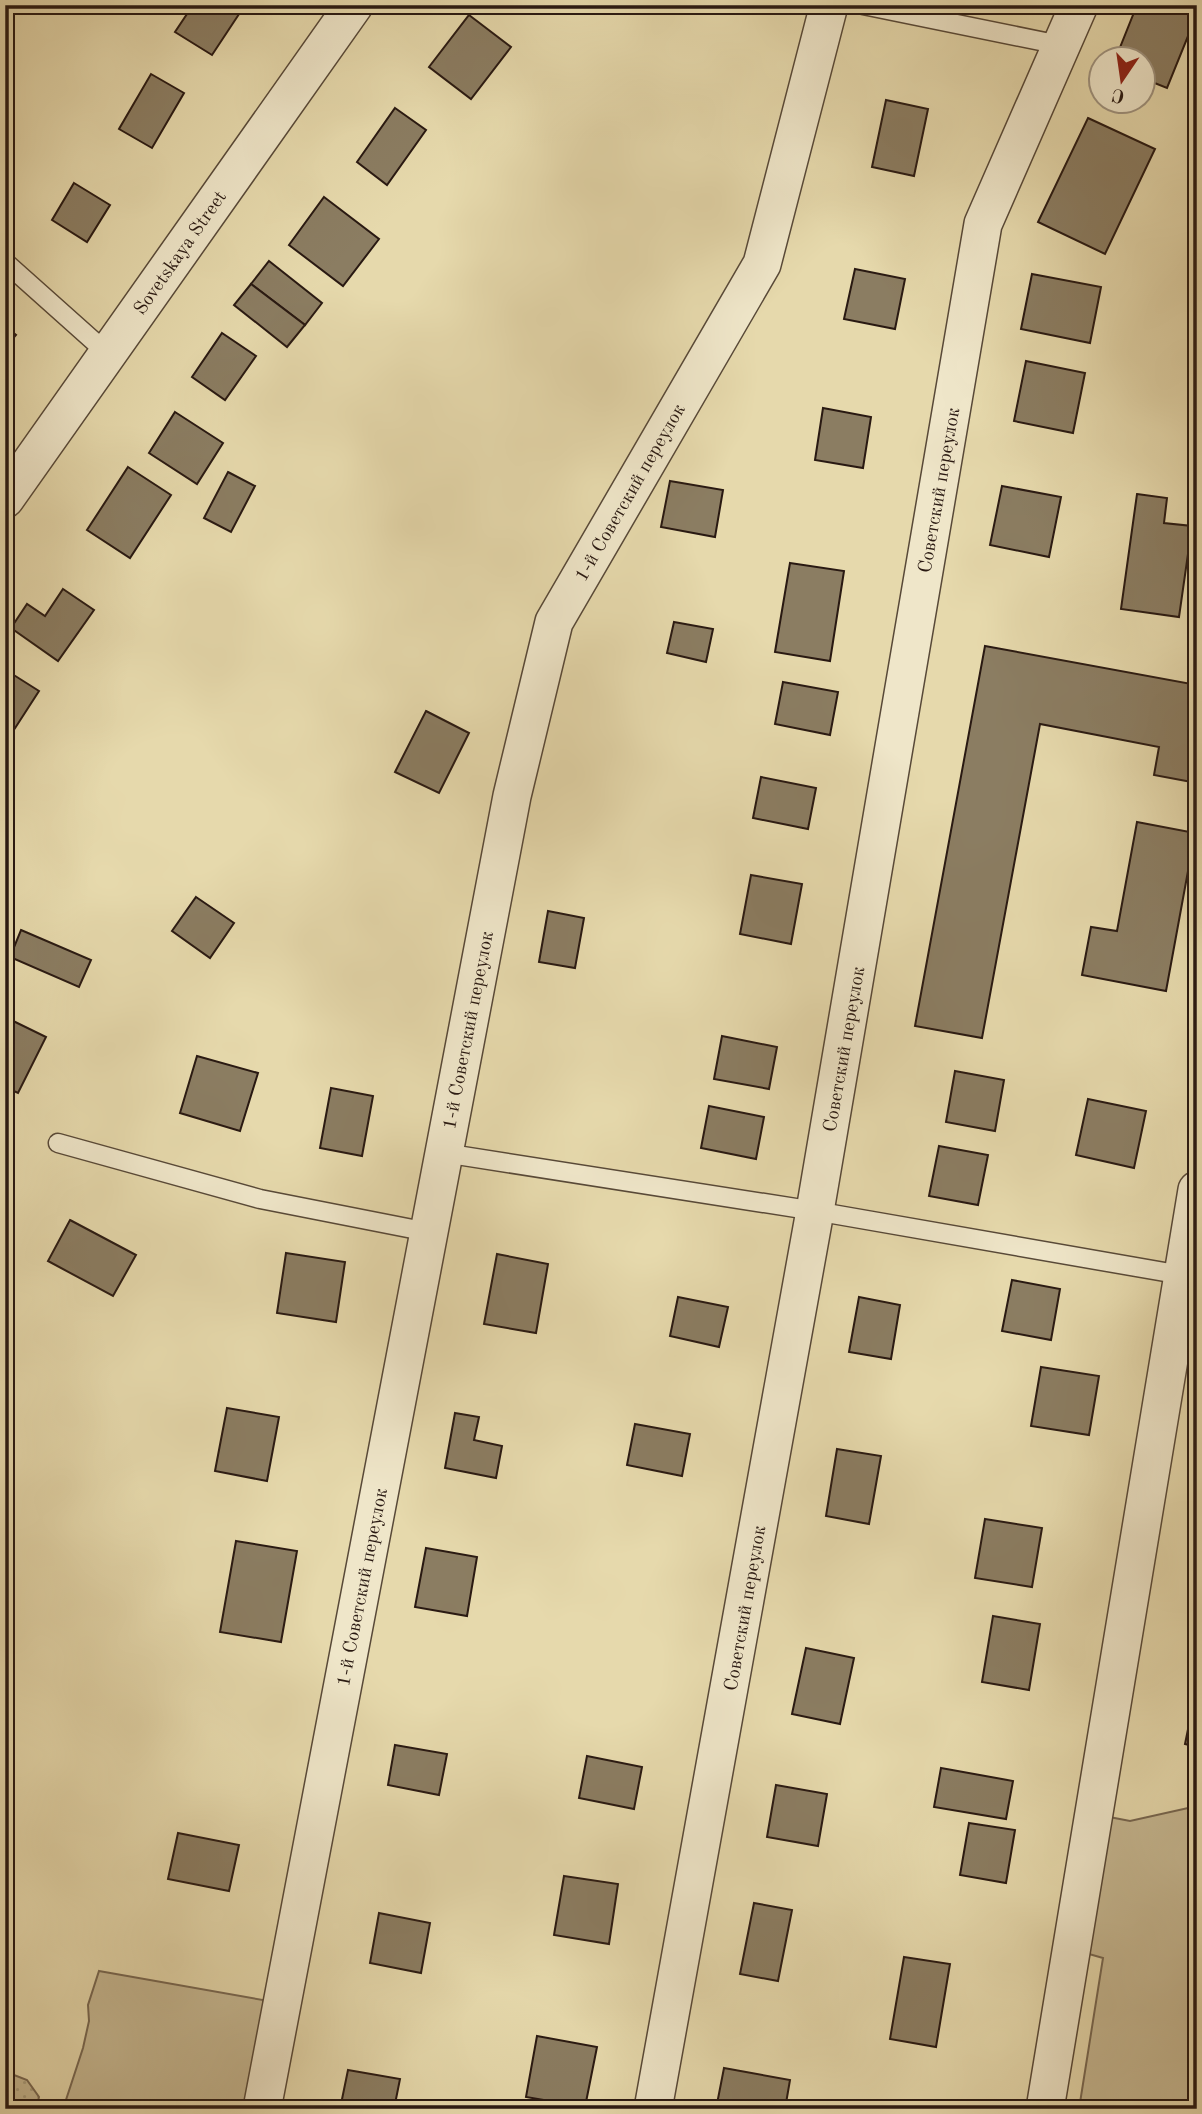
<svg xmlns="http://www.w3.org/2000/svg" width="1202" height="2114" viewBox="0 0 1202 2114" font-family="'Old Standard TT',serif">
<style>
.grass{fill:#c6b892;stroke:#786852;stroke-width:2}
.park{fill:url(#park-dots);stroke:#786852;stroke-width:2}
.building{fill:#8b7d62;stroke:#291912;stroke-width:2}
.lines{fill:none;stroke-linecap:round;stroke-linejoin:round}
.service-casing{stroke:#584938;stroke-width:21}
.minor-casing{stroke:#584938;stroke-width:40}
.service{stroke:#efe6c9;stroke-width:18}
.minor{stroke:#efe6c9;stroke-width:37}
.labels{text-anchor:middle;stroke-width:7;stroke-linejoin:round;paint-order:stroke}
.street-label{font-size:19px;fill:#291912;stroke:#efe6c9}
</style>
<defs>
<pattern id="park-dots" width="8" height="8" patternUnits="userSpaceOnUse" patternTransform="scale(1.75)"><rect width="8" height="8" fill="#c6b892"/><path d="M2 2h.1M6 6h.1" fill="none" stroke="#aa9e7d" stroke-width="1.8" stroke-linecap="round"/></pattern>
</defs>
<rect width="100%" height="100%" fill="#e6d9ac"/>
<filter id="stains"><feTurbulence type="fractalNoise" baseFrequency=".00286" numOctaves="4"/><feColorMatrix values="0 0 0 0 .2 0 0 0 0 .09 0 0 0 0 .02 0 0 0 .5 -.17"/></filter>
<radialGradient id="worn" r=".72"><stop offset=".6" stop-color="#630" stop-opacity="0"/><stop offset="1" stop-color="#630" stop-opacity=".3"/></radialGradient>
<g class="grass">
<path d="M1197 1806V2109H1079L1103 1958 1082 1952 1104 1816 1130 1821Z"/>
<path d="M99 1971 263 2000 264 2067 255 2109H63L83 2048 89 2021 88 2005Z"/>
</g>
<path class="park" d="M14 2075 27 2080 39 2097 36 2109H5V2100Z"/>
<g class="building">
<path d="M193 5H245L212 55 175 32Z"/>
<path d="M1137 5H1197V14L1167 88 1142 78V60H1115Z"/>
<path d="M469 15 511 47 471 99 429 67Z"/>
<path d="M151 74 184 93 152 148 119 129Z"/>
<path d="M886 100 928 109 914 176 872 167Z"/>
<path d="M395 108 426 130 387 185 357 162Z"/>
<path d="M1088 118 1155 149 1105 254 1038 222Z"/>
<path d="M74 183 110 205 87 242 52 220Z"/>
<path d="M324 197 379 239 343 286 289 245Z"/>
<path d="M269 261 322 303 305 325 251 284Z"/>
<path d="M855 269 905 279 895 329 844 319Z"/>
<path d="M1032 274 1101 287 1090 343 1021 329Z"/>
<path d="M251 284 305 325 287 347 234 305Z"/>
<path d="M5 326 16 335 5 348Z"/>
<path d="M222 333 256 356 225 400 192 377Z"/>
<path d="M1026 361 1085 373 1073 433 1014 421Z"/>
<path d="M823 408 871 417 863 468 815 460Z"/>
<path d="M175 412 223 443 197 484 149 453Z"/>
<path d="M128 467 171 495 130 558 87 530Z"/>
<path d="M228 472 255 486 231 532 204 518Z"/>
<path d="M670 481 723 490 715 537 661 527Z"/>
<path d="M1002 486 1061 497 1049 557 990 545Z"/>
<path d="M1137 494 1167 498 1164 523 1192 526 1179 617 1121 609Z"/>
<path d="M790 563 844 571 830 661 775 652Z"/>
<path d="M63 589 94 610 58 661 11 628 27 604 45 616Z"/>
<path d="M674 622 713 629 706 662 667 653Z"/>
<path d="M985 646 1197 685V783L1154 775 1159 747 1040 724 982 1038 915 1026Z"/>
<path d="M9 672 39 691 10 736 5 733V678Z"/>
<path d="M783 682 838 692 830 735 775 724Z"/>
<path d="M426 711 469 733 439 793 395 772Z"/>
<path d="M761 777 816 788 808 829 753 818Z"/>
<path d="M1137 822 1195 833 1166 991 1082 975 1091 927 1117 931Z"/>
<path d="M751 875 802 884 791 944 740 934Z"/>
<path d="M196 897 234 923 210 958 172 931Z"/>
<path d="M548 911 584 918 575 968 539 962Z"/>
<path d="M21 930 91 960 79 987 10 957Z"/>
<path d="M5 1017 46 1037 18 1093 5 1087Z"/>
<path d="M722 1036 777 1047 769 1089 714 1079Z"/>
<path d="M197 1056 258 1073 240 1131 180 1113Z"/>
<path d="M955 1071 1004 1080 995 1131 946 1122Z"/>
<path d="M331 1088 373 1096 362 1156 320 1148Z"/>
<path d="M1088 1099 1146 1111 1134 1168 1076 1155Z"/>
<path d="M709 1106 764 1117 756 1159 701 1148Z"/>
<path d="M939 1146 988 1155 978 1205 929 1196Z"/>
<path d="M70 1220 136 1255 113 1296 48 1261Z"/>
<path d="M286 1253 345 1262 336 1322 277 1313Z"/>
<path d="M497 1254 548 1264 536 1333 484 1324Z"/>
<path d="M1012 1280 1060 1289 1051 1340 1002 1331Z"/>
<path d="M678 1297 728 1307 719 1347 670 1336Z"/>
<path d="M859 1297 900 1305 891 1359 849 1352Z"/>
<path d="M1041 1367 1099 1376 1089 1435 1031 1426Z"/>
<path d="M227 1408 279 1417 267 1481 215 1471Z"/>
<path d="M455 1413 479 1417 474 1440 502 1446 496 1478 445 1468Z"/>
<path d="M635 1424 690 1434 682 1476 627 1465Z"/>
<path d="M837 1449 881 1456 869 1524 826 1516Z"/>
<path d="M985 1519 1042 1528 1032 1587 975 1578Z"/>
<path d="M236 1541 297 1551 281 1642 220 1632Z"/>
<path d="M426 1548 477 1557 467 1616 415 1607Z"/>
<path d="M993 1616 1040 1624 1029 1690 982 1682Z"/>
<path d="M806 1648 854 1658 840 1724 792 1714Z"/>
<path d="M1196 1690H1197V1747L1185 1744Z"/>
<path d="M395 1745 447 1754 439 1795 388 1785Z"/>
<path d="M587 1756 642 1767 634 1809 579 1798Z"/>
<path d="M941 1768 1013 1781 1006 1819 934 1807Z"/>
<path d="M776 1785 827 1794 818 1846 767 1837Z"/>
<path d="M969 1823 1015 1830 1006 1883 960 1875Z"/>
<path d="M178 1833 239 1845 229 1891 168 1879Z"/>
<path d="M564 1876 618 1884 609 1944 554 1935Z"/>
<path d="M754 1903 792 1910 778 1981 740 1974Z"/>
<path d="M379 1913 430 1923 421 1973 370 1963Z"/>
<path d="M904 1957 950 1964 936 2047 890 2039Z"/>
<path d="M537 2036 597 2047 585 2107 526 2097Z"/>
<path d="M724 2068 790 2080 785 2109H716Z"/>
<path d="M348 2070 400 2079 394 2109H340Z"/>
<path d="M921 2102 958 2109H920Z"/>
</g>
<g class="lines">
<defs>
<g id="service">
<path d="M863 5 1060 45"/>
<path d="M5 262 107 353"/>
<path d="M58 1143 260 1199 428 1232"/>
<path d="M444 1153 815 1211 1182 1275"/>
</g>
<g id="minor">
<path d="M5 499 354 5"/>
<path d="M262 2109 512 796 554 622 762 264 829 5"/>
<path d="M653 2109 815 1211 983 224 1079 5"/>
<path d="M1045 2109 1197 1190"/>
</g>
</defs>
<use href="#service" class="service-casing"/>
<use href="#minor" class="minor-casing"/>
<use href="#service" class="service"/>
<use href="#minor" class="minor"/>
</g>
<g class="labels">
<g class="street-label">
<text transform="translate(179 252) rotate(-55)" y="7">Sovetskaya Street</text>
<text transform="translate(938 490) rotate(-80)" y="7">Советский переулок</text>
<text transform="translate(629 492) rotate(-60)" y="7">1-й Советский переулок</text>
<text transform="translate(467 1030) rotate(-79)" y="7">1-й Советский переулок</text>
<text transform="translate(843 1049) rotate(-80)" y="7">Советский переулок</text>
<text transform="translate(361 1587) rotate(-79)" y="7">1-й Советский переулок</text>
<text transform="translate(744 1608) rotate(-80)" y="7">Советский переулок</text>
</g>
</g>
<rect width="1202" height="2114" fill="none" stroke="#e6d9ac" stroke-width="28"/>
<rect x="7" y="7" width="1188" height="2100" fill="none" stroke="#291912" stroke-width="3.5"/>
<rect x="14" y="14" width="1174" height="2086" fill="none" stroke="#291912" stroke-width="2"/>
<g transform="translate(1122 80) rotate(193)"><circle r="33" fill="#efe6c9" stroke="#a09480" stroke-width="2"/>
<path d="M0-5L12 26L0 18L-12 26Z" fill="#8f2418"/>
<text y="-10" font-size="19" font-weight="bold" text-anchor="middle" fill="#291912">С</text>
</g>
<rect width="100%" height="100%" filter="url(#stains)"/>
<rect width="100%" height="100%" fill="url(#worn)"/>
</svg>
